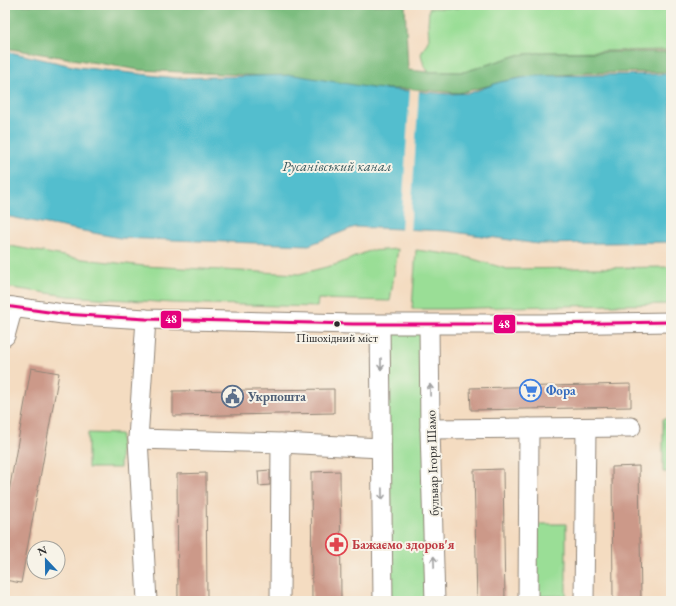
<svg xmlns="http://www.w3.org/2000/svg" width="676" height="606" viewBox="0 0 676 606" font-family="'EB Garamond',serif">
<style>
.green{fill:#9ade96;stroke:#628460}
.forest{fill:#7bbd7f;stroke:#537455}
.water{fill:#52bece;stroke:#3e747c}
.pier{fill:#f4dcc1}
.building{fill:#cc9989}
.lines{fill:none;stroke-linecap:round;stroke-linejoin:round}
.minor-casing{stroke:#908476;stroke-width:21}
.minor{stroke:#fff;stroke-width:19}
.bus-1-casing{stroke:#f7f3e8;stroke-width:6}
.bus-1{stroke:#e5007d;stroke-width:3}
.oneway{stroke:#a0a0a0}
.bus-dot{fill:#2b2b2b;stroke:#f7f3e8;stroke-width:1.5}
.labels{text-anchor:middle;stroke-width:4;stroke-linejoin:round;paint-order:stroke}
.bus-label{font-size:12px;fill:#2b2b2b;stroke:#f7f3e8}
.shop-label{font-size:13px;font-weight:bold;fill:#366cbe;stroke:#f7f3e8;text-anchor:start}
.service-label{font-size:13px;font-weight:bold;fill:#4e5e75;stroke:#f7f3e8;text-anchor:start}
.street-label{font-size:13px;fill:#2b2b2b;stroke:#f7f3e8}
.health-label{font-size:13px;font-weight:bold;fill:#be3a42;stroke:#f7f3e8;text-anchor:start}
.water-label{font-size:14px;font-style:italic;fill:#37575c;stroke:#f7f3e8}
.line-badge{stroke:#f7f3e8;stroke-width:1.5}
.badge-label{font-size:11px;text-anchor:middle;font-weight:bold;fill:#fff}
</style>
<rect width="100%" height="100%" fill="#f7f3e8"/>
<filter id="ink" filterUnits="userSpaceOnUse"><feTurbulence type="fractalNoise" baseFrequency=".025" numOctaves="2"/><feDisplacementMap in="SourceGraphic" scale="8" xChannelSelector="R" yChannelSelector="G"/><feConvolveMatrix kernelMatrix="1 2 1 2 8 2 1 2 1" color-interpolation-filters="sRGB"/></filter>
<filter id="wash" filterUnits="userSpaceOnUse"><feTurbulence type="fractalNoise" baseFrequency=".012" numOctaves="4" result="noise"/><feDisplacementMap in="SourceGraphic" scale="16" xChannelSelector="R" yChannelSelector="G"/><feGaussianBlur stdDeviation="0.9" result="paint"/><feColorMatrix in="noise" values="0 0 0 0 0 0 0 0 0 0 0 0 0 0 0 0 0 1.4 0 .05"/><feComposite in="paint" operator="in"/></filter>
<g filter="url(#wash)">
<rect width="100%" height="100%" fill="#f4dcc1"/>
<g class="green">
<path d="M459 5H671V50L546 52 518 55 464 72H429L424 66 421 54 429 39 428 24 429 8H459Z"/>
<path d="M5 245 74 258 144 266 299 274 338 264 369 251 398 249 390 301 318 299 317 307 172 303 68 296 5 287Z"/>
<path d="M416 250 463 256 507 269 671 267V304L506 307 451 309H412Z"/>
<path d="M380 325H429L435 601H383Z"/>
<path d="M671 418V472H663V419Z"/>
<path d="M88 433 121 434 120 468H88Z"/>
<path d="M532 524H566V596H531Z"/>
</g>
<path class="forest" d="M5 5H405L408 70 429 72H464L518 55 546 52H671V72L587 73 520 78 459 93 410 89H378L265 76 140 70 5 48Z"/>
<path class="water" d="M5 51 77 67 176 78 294 75 372 88 448 94 470 93 500 82 532 76 671 74V242L538 244 447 231 355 227 309 245 120 238 5 216Z"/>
<path class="pier" d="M410 89 419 90 410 232 401 231Z"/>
<g id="blocks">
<g class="building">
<path d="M31 368 59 373 21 583 5 580V514Z"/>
<path d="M631 384V407L471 410 470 388Z"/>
<path d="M334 389V413L173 416V391Z"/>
<path d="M639 466 641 601H613L612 467Z"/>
<path d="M503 469 505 601H477L474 470Z"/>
<path d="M270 470V485L259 486 258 471Z"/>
<path d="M340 471 341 601H312L311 472Z"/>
<path d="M206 473 207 601H178L177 474Z"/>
</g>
</g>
</g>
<g filter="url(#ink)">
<use href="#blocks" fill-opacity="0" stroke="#908476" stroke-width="1"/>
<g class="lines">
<defs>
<g id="minor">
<path d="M5 306 63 314 146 319 353 324H544L671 322"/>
<path d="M146 319 138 439 147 601"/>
<path d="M380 325 383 601"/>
<path d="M429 325 430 429 435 601"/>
<path d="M5 336 13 307"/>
<path d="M430 429 631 427"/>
<path d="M138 439 281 443 381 448"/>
<path d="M280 601 281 443"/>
<path d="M528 601 529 428"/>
<path d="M584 601 586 428"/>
</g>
</defs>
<use href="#minor" class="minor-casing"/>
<use href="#minor" class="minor"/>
<defs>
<path id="bus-1" d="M5 306 63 314 146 319 353 324H544L671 322"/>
</defs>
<use href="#bus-1" class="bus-1-casing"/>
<use href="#bus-1" class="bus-1"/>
</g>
<defs><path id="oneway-shaft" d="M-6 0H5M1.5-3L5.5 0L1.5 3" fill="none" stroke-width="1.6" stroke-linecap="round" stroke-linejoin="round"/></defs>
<g class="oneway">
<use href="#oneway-shaft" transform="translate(381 364) rotate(90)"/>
<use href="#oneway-shaft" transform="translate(430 390) rotate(-91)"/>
<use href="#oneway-shaft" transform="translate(382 494) rotate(89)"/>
<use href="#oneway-shaft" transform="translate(434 562) rotate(-92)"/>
</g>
</g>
<defs>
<symbol id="supermarket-ring" viewBox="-11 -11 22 22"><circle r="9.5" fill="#f7f3e8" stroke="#3f7fe0" stroke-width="1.5"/><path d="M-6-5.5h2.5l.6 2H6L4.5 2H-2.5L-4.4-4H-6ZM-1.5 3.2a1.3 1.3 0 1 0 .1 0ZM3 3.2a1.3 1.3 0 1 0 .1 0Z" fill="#3f7fe0"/></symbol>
<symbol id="civic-ring" viewBox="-11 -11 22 22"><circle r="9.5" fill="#f7f3e8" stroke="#5c6f8a" stroke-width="1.5"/><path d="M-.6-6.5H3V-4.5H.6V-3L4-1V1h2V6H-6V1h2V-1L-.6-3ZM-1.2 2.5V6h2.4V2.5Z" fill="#5c6f8a"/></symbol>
<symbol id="pharmacy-ring" viewBox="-11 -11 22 22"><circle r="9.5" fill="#f7f3e8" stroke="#e0444e" stroke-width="1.5"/><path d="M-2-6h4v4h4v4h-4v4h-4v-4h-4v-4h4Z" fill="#e0444e"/></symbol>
</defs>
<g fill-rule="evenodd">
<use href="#supermarket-ring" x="518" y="378" width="25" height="25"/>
<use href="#civic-ring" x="220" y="384" width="25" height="25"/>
<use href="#pharmacy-ring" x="324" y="532" width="25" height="25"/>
</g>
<circle class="bus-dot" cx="337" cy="324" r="3.5"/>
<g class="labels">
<g class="bus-label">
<text x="337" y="342">Пішохідний міст</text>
</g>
<g class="shop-label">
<text x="546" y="395">Фора</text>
</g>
<g class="service-label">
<text x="248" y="401">Укрпошта</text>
</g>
<g class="street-label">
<text transform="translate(432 463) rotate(-92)" y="5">бульвар Ігоря Шамо</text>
</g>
<g class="health-label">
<text x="352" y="549">Бажаємо здоров'я</text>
</g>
<g class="water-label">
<text x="337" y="171">Русанівський канал</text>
</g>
</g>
<g class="line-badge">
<rect x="160" y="310" width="22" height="19" rx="4" fill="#e5007d"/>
<rect x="493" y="314" width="23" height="20" rx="4" fill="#e5007d"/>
</g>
<g class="badge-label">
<text x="171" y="323">48</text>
<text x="504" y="328">48</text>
</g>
<rect width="676" height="606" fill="none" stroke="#f7f3e8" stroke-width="20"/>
<g transform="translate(46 560) rotate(338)"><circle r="19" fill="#f7f3e8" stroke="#a5a39c"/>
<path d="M0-3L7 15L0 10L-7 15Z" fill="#1f6fb2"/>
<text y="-6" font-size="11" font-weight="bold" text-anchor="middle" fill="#2b2b2b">N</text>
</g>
</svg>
